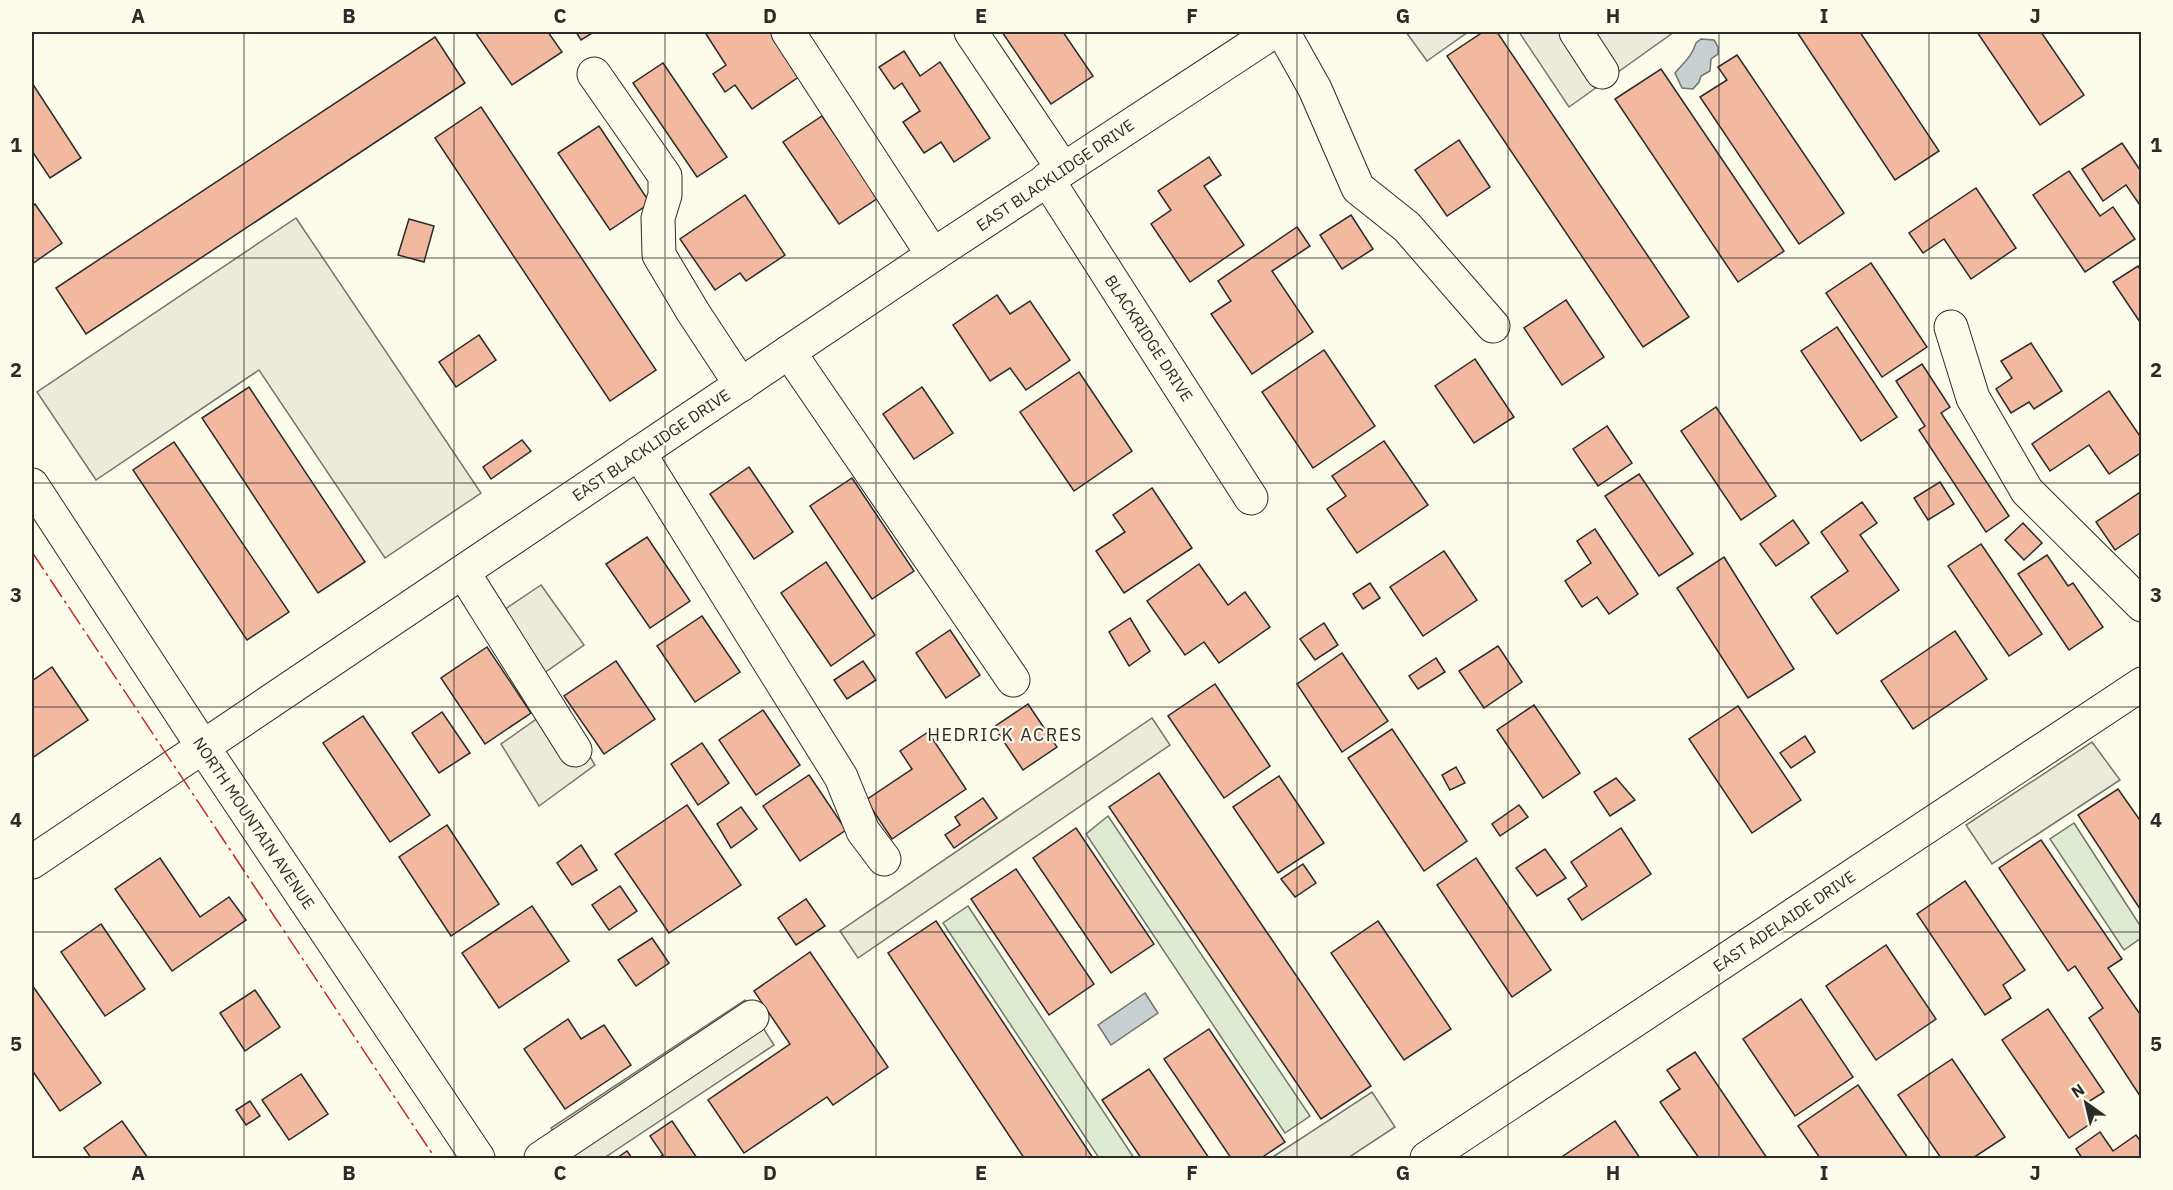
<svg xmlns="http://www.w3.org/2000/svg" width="2173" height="1190" viewBox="0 0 2173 1190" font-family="'IBM Plex Sans',sans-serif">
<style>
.green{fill:#deebd1;stroke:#74746e;stroke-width:1.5}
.parking{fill:#eceadb;stroke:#74746e;stroke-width:1.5}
.water{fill:#c7d0d0;stroke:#74746e;stroke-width:1.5}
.building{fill:#f2b8a0;stroke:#2b2b2b;stroke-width:1.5}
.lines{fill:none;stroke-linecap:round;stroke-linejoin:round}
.minor-casing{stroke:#2b2b2b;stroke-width:35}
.minor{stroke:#fdfbea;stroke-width:33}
.power{stroke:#c62828;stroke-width:1.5;stroke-dasharray:21 4.5 3 4.5;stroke-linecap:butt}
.grid{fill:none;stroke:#2b2b2b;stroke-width:1.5;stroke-opacity:0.55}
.labels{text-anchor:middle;stroke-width:4.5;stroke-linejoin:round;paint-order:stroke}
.street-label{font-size:16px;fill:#2b2b2b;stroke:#fdfbea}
.neighbourhood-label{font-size:18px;letter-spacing:1.5px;fill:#2b2b2b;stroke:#fdfbea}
.neatline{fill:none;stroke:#2b2b2b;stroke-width:2}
.grid-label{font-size:20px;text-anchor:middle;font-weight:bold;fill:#2b2b2b}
</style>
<rect width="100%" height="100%" fill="#fdfbea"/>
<g class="green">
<path d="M1108 816 1310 1116 1285 1133 1086 834Z"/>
<path d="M2074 823 2141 927V938L2124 950 2050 839Z"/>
<path d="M968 906 1134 1158H1099L943 923Z"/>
</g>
<g class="parking">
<path d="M1406 32H1468L1427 61Z"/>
<path d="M1519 32H1674L1569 107Z"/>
<path d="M296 218 481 493 385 558 259 370 96 480 37 392Z"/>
<path d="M541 585 584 645 540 676 595 765 539 806 501 744 542 715 489 620Z"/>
<path d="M1152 718 1170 745 858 958 840 931Z"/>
<path d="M2092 742 2120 780 1992 864 1966 825Z"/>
<path d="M745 1000 774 1045 604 1158H571L551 1128Z"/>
<path d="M1372 1092 1395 1127 1348 1158H1271Z"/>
</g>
<g class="water">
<path d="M1701 39 1714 40 1718 47V54L1711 59 1710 71 1701 76 1699 82 1693 89 1682 88 1675 73C1684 62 1691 58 1696 43Z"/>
<path d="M1145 993 1158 1013 1111 1045 1098 1025Z"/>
</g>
<g class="building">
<path d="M475 32H548L562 52 512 85Z"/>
<path d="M576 32H594L581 40Z"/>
<path d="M710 32H770L800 76 752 109 735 85 725 92 713 74 726 65 706 34Z"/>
<path d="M1002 32H1063L1093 76 1051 104Z"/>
<path d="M1483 32H1497L1689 317 1643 347 1447 56Z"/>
<path d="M1797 32H1860L1939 151 1895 180Z"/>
<path d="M1977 32H2041L2084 95 2040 125Z"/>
<path d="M435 37 465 83 86 334 56 288Z"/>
<path d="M904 51 920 76 940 62 990 138 954 162 941 142 924 153 903 122 920 111 902 83 894 89 879 67Z"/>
<path d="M1737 55 1844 213 1799 244 1700 97 1727 80 1718 67Z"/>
<path d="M663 63 727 157 697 177 633 83Z"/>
<path d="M1661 69 1784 251 1738 282 1615 99Z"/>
<path d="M32 83 81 158 50 178 32 151Z"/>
<path d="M481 107 656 370 610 401 435 138Z"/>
<path d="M822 116 878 198 839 224 783 142Z"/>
<path d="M599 126 650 203 610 230 558 153Z"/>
<path d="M1459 140 1490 187 1447 216 1415 170Z"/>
<path d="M2122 143 2142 173V208L2126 185 2103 201 2082 169Z"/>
<path d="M1209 157 1221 175 1204 186 1244 245 1190 282 1151 224 1171 210 1158 191Z"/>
<path d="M2069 171 2100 216 2113 207 2135 239 2085 272 2033 195Z"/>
<path d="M1976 188 2016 248 1971 279 1944 239 1923 253 1909 233Z"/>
<path d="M745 195 785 255 746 281 740 273 715 290 680 239Z"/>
<path d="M35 204 62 243 32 264V207Z"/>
<path d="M1351 215 1373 249 1342 269 1320 235Z"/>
<path d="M409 219 434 226 424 262 398 255Z"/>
<path d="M1297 227 1310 246 1272 271 1313 332 1252 374 1211 314 1231 301 1218 281Z"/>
<path d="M1871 263 1927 347 1882 377 1826 293Z"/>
<path d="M2138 266 2142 272V325L2113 282Z"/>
<path d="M997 295 1010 314 1030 301 1070 360 1026 390 1010 368 990 381 953 325Z"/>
<path d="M1566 300 1604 357 1562 385 1524 328Z"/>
<path d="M1837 327 1897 417 1861 441 1801 351Z"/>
<path d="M479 335 496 360 456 387 439 362Z"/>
<path d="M2031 343 2062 391 2034 409 2029 402 2011 413 1996 389 2012 378 2001 361Z"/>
<path d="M1324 350 1375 426 1313 468 1262 392Z"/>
<path d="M1475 359 1514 417 1474 443 1435 386Z"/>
<path d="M1922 364 1950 407 1941 413 2009 516 1986 532 1919 430 1925 426 1896 381Z"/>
<path d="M1079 372 1132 451 1074 491 1020 412Z"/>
<path d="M249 387 365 562 318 593 202 418Z"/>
<path d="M922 387 953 433 914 459 883 414Z"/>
<path d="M2109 391 2142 439V452L2109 474 2089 445 2050 471 2032 444Z"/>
<path d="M1716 407 1776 496 1741 520 1681 431Z"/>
<path d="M1607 426 1632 463 1598 486 1573 449Z"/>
<path d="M522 440 531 451 491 479 483 467Z"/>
<path d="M1384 441 1428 505 1357 553 1327 509 1346 496 1332 476Z"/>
<path d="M174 442 289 612 247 640 133 470Z"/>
<path d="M749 467 793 532 754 559 710 494Z"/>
<path d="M1639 474 1693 554 1659 576 1605 496Z"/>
<path d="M852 478 914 571 872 599 810 506Z"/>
<path d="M1940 482 1954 504 1928 520 1914 498Z"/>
<path d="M1152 488 1192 548 1124 593 1096 551 1125 532 1113 515Z"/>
<path d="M2142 491V534L2140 533 2115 550 2096 522Z"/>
<path d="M1862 502 1877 523 1860 535 1899 590 1837 634 1811 597 1848 571 1821 532Z"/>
<path d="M1793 520 1809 543 1776 566 1760 544Z"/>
<path d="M2023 523 2042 543 2024 560 2005 540Z"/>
<path d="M1595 529 1638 594 1609 614 1597 597 1582 607 1565 581 1591 563 1577 541Z"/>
<path d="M647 537 690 601 650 628 606 564Z"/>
<path d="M1981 544 2042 634 2009 656 1948 566Z"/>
<path d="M1444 551 1477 600 1423 636 1390 587Z"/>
<path d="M2047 555 2068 586 2073 583 2103 627 2069 650 2018 574Z"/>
<path d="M1724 557 1794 669 1748 698 1677 588Z"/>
<path d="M826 562 875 635 831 666 781 593Z"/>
<path d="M1199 564 1228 605 1245 592 1270 627 1219 663 1204 642 1185 655 1147 601Z"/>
<path d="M1370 583 1380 598 1363 609 1353 594Z"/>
<path d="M702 616 740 672 695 702 657 646Z"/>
<path d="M1130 618 1150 651 1129 666 1109 632Z"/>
<path d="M1324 623 1338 645 1315 660 1300 639Z"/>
<path d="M950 630 980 675 946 698 916 653Z"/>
<path d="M1955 631 1987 679 1913 729 1881 681Z"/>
<path d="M1498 646 1522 682 1484 708 1459 671Z"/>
<path d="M487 647 531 713 485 744 441 678Z"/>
<path d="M1342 653 1388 721 1342 752 1297 684Z"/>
<path d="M1436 658 1445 672 1418 689 1409 676Z"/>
<path d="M616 661 655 719 604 754 564 696Z"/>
<path d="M863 661 876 680 847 699 834 680Z"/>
<path d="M52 667 88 720 32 758V681Z"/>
<path d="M1215 684 1270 766 1224 798 1168 716Z"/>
<path d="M1028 704 1057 747 1023 770 994 727Z"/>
<path d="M1534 705 1580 773 1543 798 1497 730Z"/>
<path d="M1738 706 1801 800 1752 833 1689 739Z"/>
<path d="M763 710 800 765 756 795 719 740Z"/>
<path d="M442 712 470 753 439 773 412 733Z"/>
<path d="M363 716 430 815 390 842 323 743Z"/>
<path d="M1392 729 1467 841 1424 871 1348 758Z"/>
<path d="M928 732 966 789 892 839 866 800 912 769 900 751Z"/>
<path d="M1805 736 1815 752 1791 768 1780 753Z"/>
<path d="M702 743 729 783 698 805 671 764Z"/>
<path d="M1456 767 1465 783 1450 790 1442 775Z"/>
<path d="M1159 773 1371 1086 1321 1119 1109 807Z"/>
<path d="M809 775 846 830 800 861 763 806Z"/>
<path d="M1279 776 1324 843 1278 873 1233 807Z"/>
<path d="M1616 778 1635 800 1610 816 1594 792Z"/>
<path d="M2118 789 2142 823V912L2078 815Z"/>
<path d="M983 798 997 818 954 848 945 835 960 825 955 817Z"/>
<path d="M687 805 741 885 669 933 615 854Z"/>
<path d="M1519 805 1528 817 1500 836 1492 824Z"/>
<path d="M741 807 757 829 731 848 717 824Z"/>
<path d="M447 825 499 904 451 936 399 857Z"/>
<path d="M1076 828 1154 944 1111 973 1033 858Z"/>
<path d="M1621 828 1651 874 1582 920 1568 899 1587 886 1571 862Z"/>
<path d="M2041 840 2122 959 2108 968 2142 1017V1099L2089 1018 2103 1008 2075 966 2068 971 1999 868Z"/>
<path d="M581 845 597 870 572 885 557 863Z"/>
<path d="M1545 849 1566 878 1537 896 1516 868Z"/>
<path d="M160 858 200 917 229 897 246 920 172 971 115 889Z"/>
<path d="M1476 858 1551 970 1512 997 1437 885Z"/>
<path d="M1303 864 1316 883 1295 897 1281 879Z"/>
<path d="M1016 869 1094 984 1049 1015 971 899Z"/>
<path d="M1965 881 2025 970 2003 985 2011 998 1985 1015 1917 914Z"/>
<path d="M620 886 637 911 609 930 592 905Z"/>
<path d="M806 899 825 926 796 945 778 918Z"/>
<path d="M532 906 569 961 499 1008 462 953Z"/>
<path d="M936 921 1093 1158H1024L888 953Z"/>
<path d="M1378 921 1451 1029 1404 1060 1331 953Z"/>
<path d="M101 924 145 989 105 1016 61 952Z"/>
<path d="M652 938 669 963 636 986 618 960Z"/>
<path d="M1886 945 1936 1019 1876 1060 1826 986Z"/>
<path d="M810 952 888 1067 833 1105 827 1097 744 1153 708 1100 790 1044 754 991Z"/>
<path d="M32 985 101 1083 60 1111 32 1070Z"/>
<path d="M255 990 280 1027 245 1051 220 1013Z"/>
<path d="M1801 999 1853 1077 1795 1116 1743 1039Z"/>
<path d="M2048 1009 2104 1092 2085 1104 2096 1120 2069 1138 2002 1040Z"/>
<path d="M568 1019 581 1039 604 1025 631 1065 565 1109 524 1049Z"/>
<path d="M1209 1029 1285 1142 1261 1158H1231L1164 1059Z"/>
<path d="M1695 1052 1767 1158H1699L1660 1102 1680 1089 1667 1070Z"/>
<path d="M1952 1059 2005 1137 1973 1158H1941L1898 1095Z"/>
<path d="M1149 1069 1209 1158H1141L1102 1100Z"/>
<path d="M301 1074 328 1114 289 1140 262 1100Z"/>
<path d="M1858 1085 1908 1158H1820L1798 1126Z"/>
<path d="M250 1101 260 1116 246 1125 236 1110Z"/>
<path d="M122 1121 148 1158H91L84 1148Z"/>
<path d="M672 1121 697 1158H658L663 1155 650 1136Z"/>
<path d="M1615 1121 1640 1158H1565L1563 1156Z"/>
<path d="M2100 1132 2113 1151 2136 1135 2142 1143V1158H2082L2076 1149Z"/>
<path d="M627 1151 632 1158H617Z"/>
</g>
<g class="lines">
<defs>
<g id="minor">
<path d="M788 32 933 255"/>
<path d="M971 32 1063 169"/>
<path d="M1283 32 1315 89 1358 188 1407 227 1493 326"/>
<path d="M1576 32 1602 72"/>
<path d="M594 74 665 176V195L658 218 659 255 693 312 741 385"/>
<path d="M1047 179 1251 498"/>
<path d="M1951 327 1973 398 2027 491 2142 605"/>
<path d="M789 352 1013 680"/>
<path d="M639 453 841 777 863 831 884 859"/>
<path d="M32 485 203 747 478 1158"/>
<path d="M463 572 575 750"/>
<path d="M32 862 933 255 1273 32"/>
<path d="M541 1158 752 1017"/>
<path d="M1427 1158 2142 684"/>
</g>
</defs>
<use href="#minor" class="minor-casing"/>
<use href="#minor" class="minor"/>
<path class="power" d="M32 552 435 1158"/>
</g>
<path class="grid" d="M244 32V1158M454 32V1158M665 32V1158M876 32V1158M1086 32V1158M1297 32V1158M1508 32V1158M1719 32V1158M1929 32V1158M32 258H2142M32 483H2142M32 707H2142M32 932H2142"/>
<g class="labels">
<g class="street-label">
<text transform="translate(1055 175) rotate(-34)" y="6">EAST BLACKLIDGE DRIVE</text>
<text transform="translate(1149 338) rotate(57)" y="6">BLACKRIDGE DRIVE</text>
<text transform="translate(651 445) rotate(-34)" y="6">EAST BLACKLIDGE DRIVE</text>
<text transform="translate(254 823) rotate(56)" y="6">NORTH MOUNTAIN AVENUE</text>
<text transform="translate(1784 921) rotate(-34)" y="6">EAST ADELAIDE DRIVE</text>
</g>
<g class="neighbourhood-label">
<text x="1005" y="741">HEDRICK ACRES</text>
</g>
</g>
<rect width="2173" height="1190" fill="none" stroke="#fdfbea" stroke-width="66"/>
<g transform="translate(2086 1103) rotate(326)" stroke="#fdfbea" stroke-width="4.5" paint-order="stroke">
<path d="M0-4.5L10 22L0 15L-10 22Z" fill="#2b2b2b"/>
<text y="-9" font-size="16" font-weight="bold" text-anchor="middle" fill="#2b2b2b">N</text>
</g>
<rect x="33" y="33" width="2107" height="1124" class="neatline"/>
<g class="grid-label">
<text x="138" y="23">A</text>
<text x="349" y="23">B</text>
<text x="560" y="23">C</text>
<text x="770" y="23">D</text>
<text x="981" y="23">E</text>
<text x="1192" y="23">F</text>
<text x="1403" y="23">G</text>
<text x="1613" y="23">H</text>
<text x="1824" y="23">I</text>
<text x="2035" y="23">J</text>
<text x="16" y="152">1</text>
<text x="2156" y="152">1</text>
<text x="16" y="377">2</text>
<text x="2156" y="377">2</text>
<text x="16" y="602">3</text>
<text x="2156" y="602">3</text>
<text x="16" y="827">4</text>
<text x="2156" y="827">4</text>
<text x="16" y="1051">5</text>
<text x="2156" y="1051">5</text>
<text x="138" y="1180">A</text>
<text x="349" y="1180">B</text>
<text x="560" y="1180">C</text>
<text x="770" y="1180">D</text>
<text x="981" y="1180">E</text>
<text x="1192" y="1180">F</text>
<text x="1403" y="1180">G</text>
<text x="1613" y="1180">H</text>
<text x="1824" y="1180">I</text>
<text x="2035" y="1180">J</text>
</g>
</svg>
